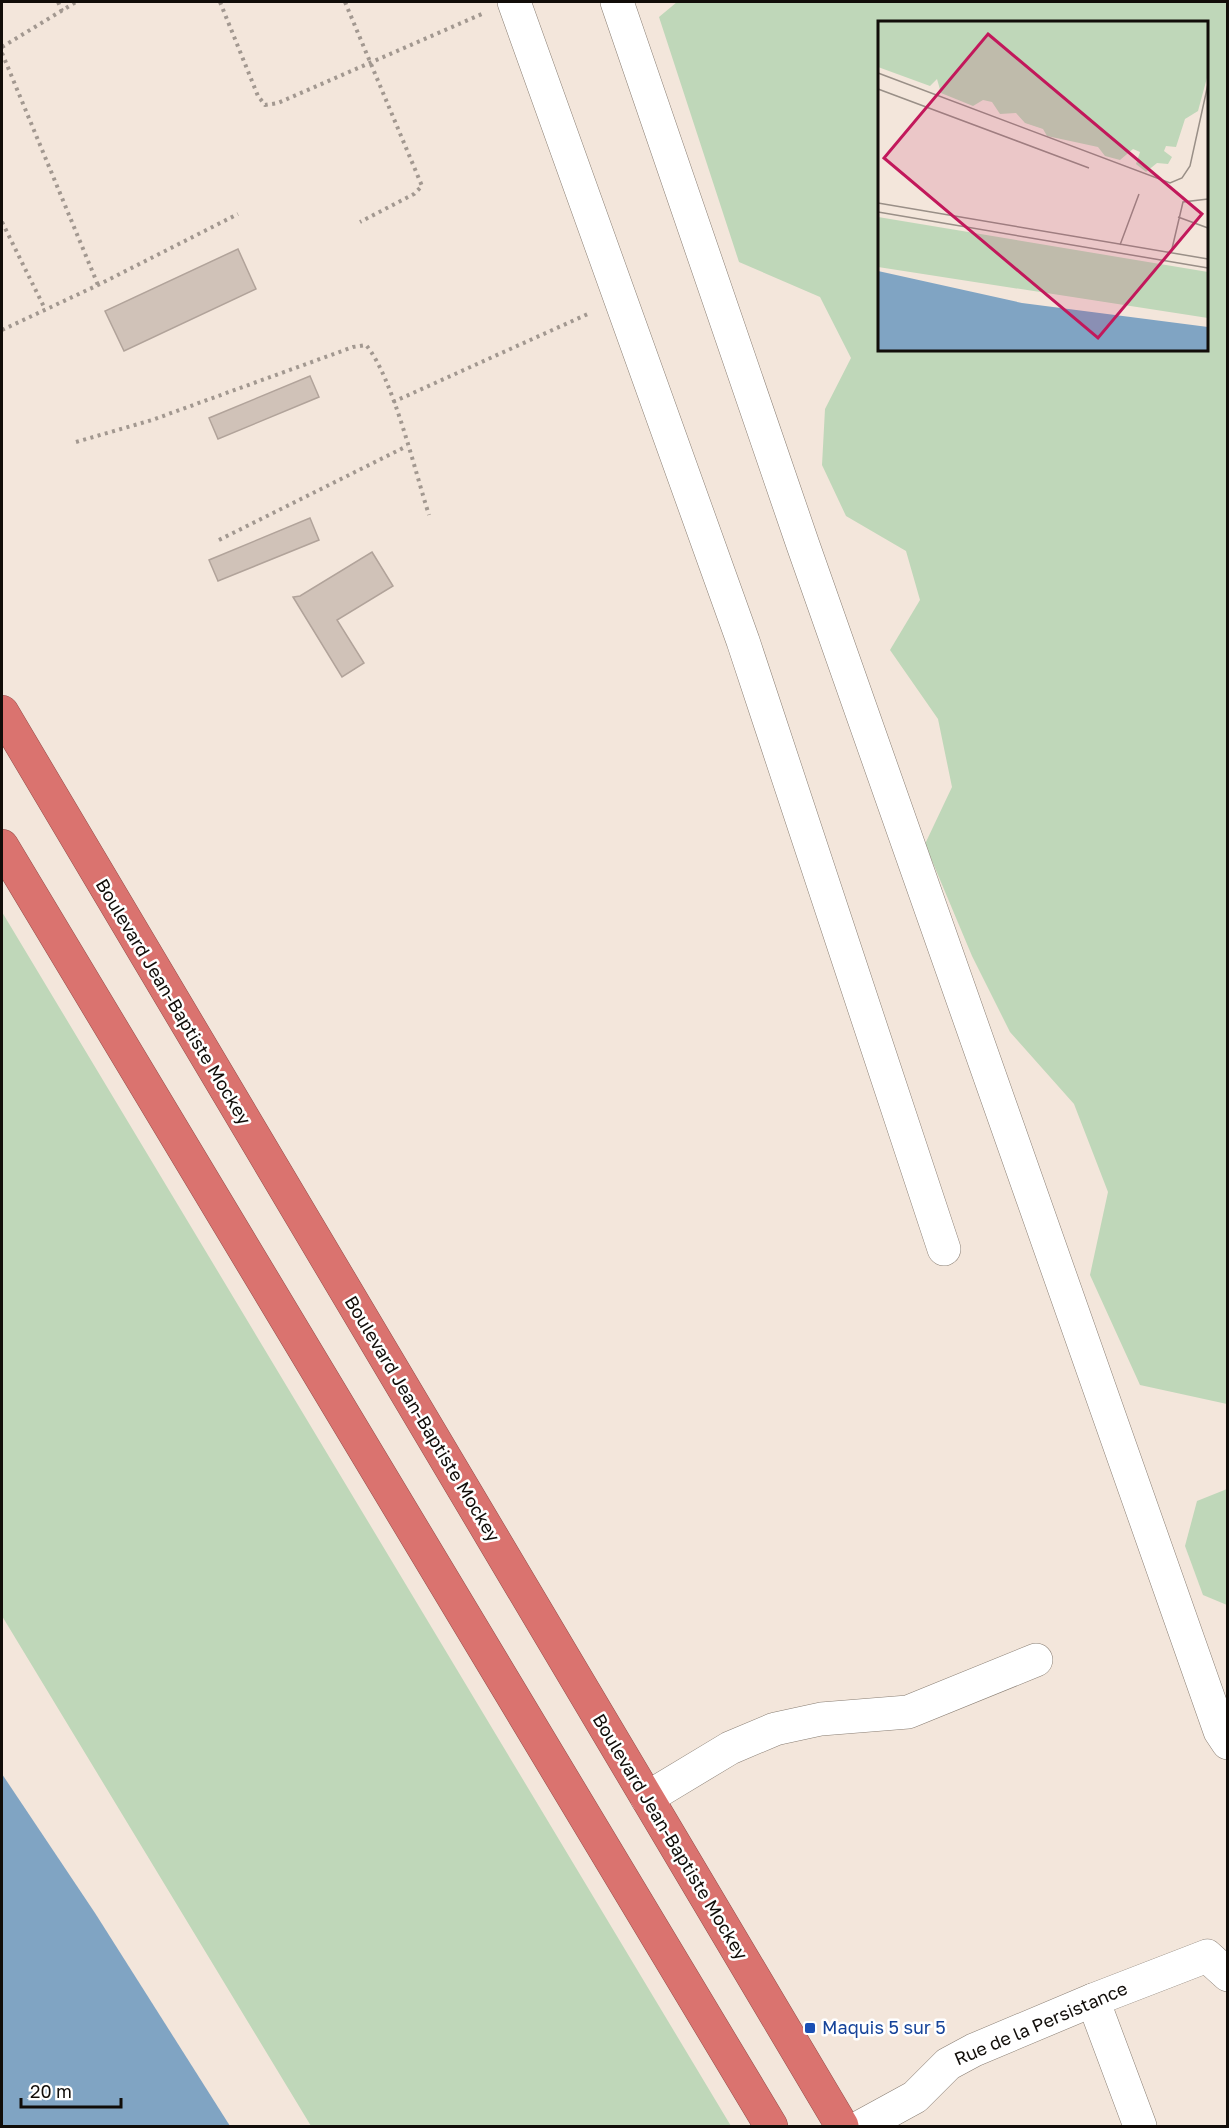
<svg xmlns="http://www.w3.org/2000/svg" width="1229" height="2128" viewBox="0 0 1229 2128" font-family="'Golos Text',sans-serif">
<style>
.green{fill:#bfd7b9;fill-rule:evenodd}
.water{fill:#80a4c3}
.building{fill:#d0c2b8;stroke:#b1a39a;stroke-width:1.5}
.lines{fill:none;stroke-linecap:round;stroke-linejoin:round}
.minor-casing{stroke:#897e73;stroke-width:34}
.highway-casing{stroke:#944f4b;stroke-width:34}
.path{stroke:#a29890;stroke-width:4;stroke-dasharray:3 4.5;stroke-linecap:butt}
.minor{stroke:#fff;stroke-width:33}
.highway{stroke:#da736f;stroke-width:33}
.transit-dot{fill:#1a4fb4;stroke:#fff;stroke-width:2}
.labels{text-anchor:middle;stroke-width:5;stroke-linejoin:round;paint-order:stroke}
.street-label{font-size:18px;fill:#110d09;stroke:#fff}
.transit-label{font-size:18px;fill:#164399;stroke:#fff;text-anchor:start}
.inset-road{fill:none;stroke:#998f87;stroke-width:1.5}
.view{fill:#c2185b;fill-opacity:0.15;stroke:#c2185b;stroke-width:3}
.inset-edge{fill:none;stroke:#110d09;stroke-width:3}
</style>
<rect width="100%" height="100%" fill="#f3e6db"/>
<g class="green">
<path d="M677 2H1227V1404L1140 1385 1090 1275 1108 1192 1074 1104 1010 1032 972 956 925 844 952 787 938 719 890 650 920 600 906 551 846 516 822 465 825 409 851 358 820 297 739 262 659 17ZM880 22H1206V350H880Z"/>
<path d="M2 912 731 2126H732H311L2 1616Z"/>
<path d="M1227 1489V1605L1203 1595 1185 1546 1197 1501Z"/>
</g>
<path class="water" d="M2 1774 95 1913 230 2126H2Z"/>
<g class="building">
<path d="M238 249 256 289 124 351 105 311Z"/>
<path d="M310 376 319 397 218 439 209 418Z"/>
<path d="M310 518 319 540 218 581 209 560Z"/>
<path d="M372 552 393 586 337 620 364 663 342 677 293 597 300 596Z"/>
</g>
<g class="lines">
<defs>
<g id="minor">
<path d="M514 2 743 641 944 1249"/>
<path d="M617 2 803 545 1220 1731 1228 1743"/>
<path d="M647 1798 730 1748 775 1729 821 1719 908 1712 1036 1660"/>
<path d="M1093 2000 1140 2126"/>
<path d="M862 2126 915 2097 948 2064 974 2050 1093 2000 1207 1956 1228 1975"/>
</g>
<g id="highway">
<path d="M2 712 842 2126"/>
<path d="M2 846 771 2126"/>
</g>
</defs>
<use href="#minor" class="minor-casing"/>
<use href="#highway" class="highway-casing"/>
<g class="path">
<path d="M58 2 62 11"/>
<path d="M220 2 258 96 265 105 278 103 484 13"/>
<path d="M345 2 422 186 414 194 360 222"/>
<path d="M2 47 76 2"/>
<path d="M2 53 98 285"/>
<path d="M2 222 45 309"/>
<path d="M2 330 98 285 238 214"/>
<path d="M393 402 590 313"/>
<path d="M76 442 152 420 353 347 366 345C393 377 415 472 429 515"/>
<path d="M219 540 407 446"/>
</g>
<use href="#minor" class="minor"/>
<use href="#highway" class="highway"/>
</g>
<rect class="transit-dot" x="804" y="2022" width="12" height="12" rx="3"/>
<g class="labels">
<g class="street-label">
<text transform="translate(173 1002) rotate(59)" y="6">Boulevard Jean-Baptiste Mockey</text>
<text transform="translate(422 1419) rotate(59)" y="6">Boulevard Jean-Baptiste Mockey</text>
<text transform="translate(670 1837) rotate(59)" y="6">Boulevard Jean-Baptiste Mockey</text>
<text transform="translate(1041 2024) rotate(-23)" y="6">Rue de la Persistance</text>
</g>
<g class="transit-label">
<text x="822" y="2034">Maquis 5 sur 5</text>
</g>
</g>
<g transform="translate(878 21)">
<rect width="330" height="330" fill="#f3e6db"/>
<path d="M0 1H330V53L320 90 307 98 298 126 288 125 286 130 294 136 290 143 279 142 268 151 258 143 262 131 255 128 242 139 227 135 220 126 169 115 165 108 147 102 138 92 122 93 114 81 105 79 95 85 63 72 59 58 52 65 0 46ZM0 196 330 251V297L0 246Z" fill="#bfd7b9"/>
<path d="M0 250 144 282 330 306V329H0Z" fill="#80a4c3"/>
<path class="inset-road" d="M0 52 292 162 304 157 312 145 330 63M0 68 211 147M0 182 330 238M0 191 330 247M300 196 330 207M242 224 261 173M293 232 305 181 330 178"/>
<path class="view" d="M110 13 324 193 220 317 6 137Z"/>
<rect width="330" height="330" class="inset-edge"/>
</g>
<rect width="1229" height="2128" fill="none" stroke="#110d09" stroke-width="6"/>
<path d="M21 2098v9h100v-9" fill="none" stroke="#110d09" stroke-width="3"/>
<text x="30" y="2098" font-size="18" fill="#110d09" stroke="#ffffff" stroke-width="4.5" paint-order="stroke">20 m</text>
</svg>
